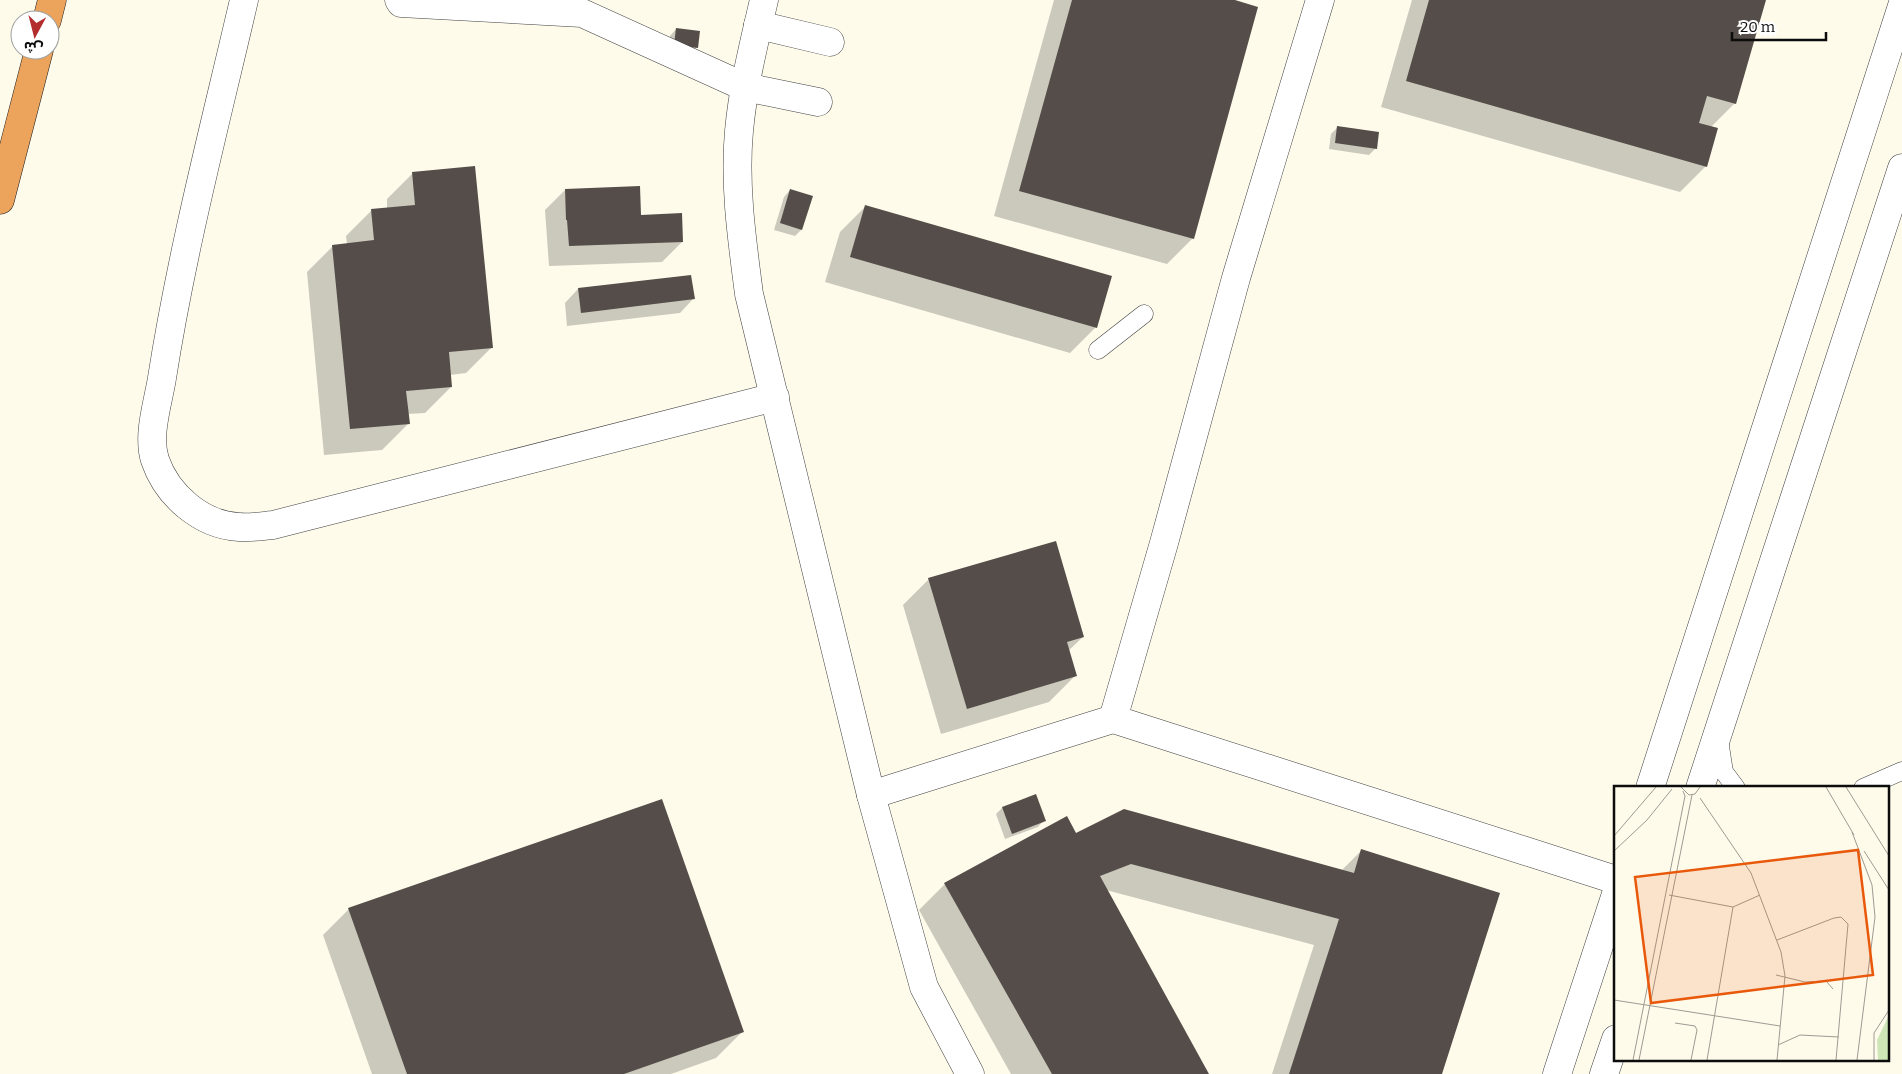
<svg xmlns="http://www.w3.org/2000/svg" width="1902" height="1074" viewBox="0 0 1902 1074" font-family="Bitter,'Noto Sans Arabic',serif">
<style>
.shadow{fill:#0003}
.building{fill:#544d49}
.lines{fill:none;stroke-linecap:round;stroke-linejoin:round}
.service-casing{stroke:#3f3f3f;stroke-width:19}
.minor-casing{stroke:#3f3f3f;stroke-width:29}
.motorway-casing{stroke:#1d1d1d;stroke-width:29}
.service{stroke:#fff;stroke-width:18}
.minor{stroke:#fff;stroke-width:28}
.motorway{stroke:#eca35b;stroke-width:28}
.inset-road{fill:none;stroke:#9d9b92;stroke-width:1}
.view{fill:#e8590c;fill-opacity:0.15;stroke:#e8590c;stroke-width:2.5}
.inset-edge{fill:none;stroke:#0c0c0c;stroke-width:2.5}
</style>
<rect width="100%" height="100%" fill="#fefbeb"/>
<g class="shadow">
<path d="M1054 0H1230L1193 238 1167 264 994 216Z"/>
<path d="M1412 0H1764L1735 103 1711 127 1706 166 1680 192 1381 107Z"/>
<path d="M676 29 697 47 690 54 668 51 670 36Z"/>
<path d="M1338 127 1376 148 1369 155 1329 149 1331 134Z"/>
<path d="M413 173 492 347 466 373 450 375 451 387 425 413 407 414 408 424 382 450 324 455 307 272 333 246 347 244 346 236 372 210 387 208V199Z"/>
<path d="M565 190 640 216 682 242 662 262 549 266 545 210Z"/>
<path d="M790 190 801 230 795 236 774 230 784 197Z"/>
<path d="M866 206 1096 327 1070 353 825 282 840 232Z"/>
<path d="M578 289 693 299 680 313 567 326 565 303Z"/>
<path d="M929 579 1083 637 1068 651 1075 676 1049 702 941 734 903 605Z"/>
<path d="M1035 796 1044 820 1038 827 1005 839 996 814 1002 808Z"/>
<path d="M1076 835 1342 870 1362 850 1441 1074H1272L1314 945 1106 890 1208 1074H1011L919 910 945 884Z"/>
<path d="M349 909 742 1032 716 1058 671 1074H372L323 935Z"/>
</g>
<g class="building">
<path d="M1072 0H1235L1258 7 1194 239 1019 191Z"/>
<path d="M1429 0H1766L1736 104 1707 96 1699 123 1718 128 1707 167 1406 81Z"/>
<path d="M676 28 700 31 698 48 674 45Z"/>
<path d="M1337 126 1379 132 1377 149 1335 143Z"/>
<path d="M475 166 493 348 449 352 452 387 406 391 410 424 350 429 332 245 374 240 371 209 415 205 412 172Z"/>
<path d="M640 186 641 215 682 213 683 242 569 246 567 220H566L565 189Z"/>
<path d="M790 189 813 196 802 230 780 223Z"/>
<path d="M865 205 1112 276 1097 328 850 257Z"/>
<path d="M691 275 695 299 581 313 578 288Z"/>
<path d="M1056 541 1084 637 1067 642 1077 676 967 709 928 578Z"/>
<path d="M1036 794 1046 821 1012 834 1002 807Z"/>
<path d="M662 799 744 1032 624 1074H407L348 908Z"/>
<path d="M1124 809 1354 873 1361 849 1500 893 1442 1074H1289L1339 919 1131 864 1100 876 1209 1074H1052L944 883 1067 816 1076 833Z"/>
</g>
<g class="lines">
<defs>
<g id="service">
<path d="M1098 350 1144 314"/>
<path d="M1719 740 1724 772 1736 788"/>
<path d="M1863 788 1902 771"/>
</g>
<g id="minor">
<path d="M244 0C215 125 182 250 162 378 158 403 147 435 155 460 167 495 201 525 239 527 250 528 262 526 273 525L775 397"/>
<path d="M399 0 401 3 582 13 745 87 818 102"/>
<path d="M764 0C754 43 743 87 739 131 734 185 742 240 749 294L871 795 924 987 970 1074"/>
<path d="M758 25 830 42"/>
<path d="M1113 719 1164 543 1236 278 1320 0"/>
<path d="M1650 788 1902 6"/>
<path d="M1700 788 1902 168"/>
<path d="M871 795 1113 719 1616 880"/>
<path d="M1557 1074 1616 894"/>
<path d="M1604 1074 1616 1039"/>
</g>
<g id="motorway">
<path d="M47 20 52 0"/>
<path d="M0 200 39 50"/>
</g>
</defs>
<use href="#service" class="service-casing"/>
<use href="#minor" class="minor-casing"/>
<use href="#motorway" class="motorway-casing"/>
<use href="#service" class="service"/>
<use href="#minor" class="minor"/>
<use href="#motorway" class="motorway"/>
</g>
<g transform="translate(1614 786)">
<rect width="275" height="275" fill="#fefbeb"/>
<path d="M275 229V274H264L263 254Z" fill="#cee6b7"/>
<path class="inset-road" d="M67 1 75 9 81 8 86 1M212 1 240 49M232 1 275 70M86 12 137 87 167 166 171 190 163 274M238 46 258 99 261 131 243 274M0 50 42 1M0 65 33 34 58 3M250 65 275 104M55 109 119 121 146 109M163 154 220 132 227 131 234 138 222 274M162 189 191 196 212 195 219 203M0 214 166 240M61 237 81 240 83 244 77 274M164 259 186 249 225 251M19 274 71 10 69 5M25 274 78 9M93 274 119 121M260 274V247L275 224"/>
<path class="view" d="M244 64 259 189 37 217 21 91Z"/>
<rect width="275" height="275" class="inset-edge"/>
</g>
<g transform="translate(35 35) rotate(187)"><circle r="24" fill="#ffffff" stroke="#9e9e9e"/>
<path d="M0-4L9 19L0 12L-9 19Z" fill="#b32c2e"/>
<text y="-8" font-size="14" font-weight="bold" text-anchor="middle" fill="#0c0c0c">ش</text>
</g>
<path d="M1732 32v8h94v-8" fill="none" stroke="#0c0c0c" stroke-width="2.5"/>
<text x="1740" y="32" font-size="15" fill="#0c0c0c" stroke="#ffffff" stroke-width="4" paint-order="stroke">20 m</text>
</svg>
